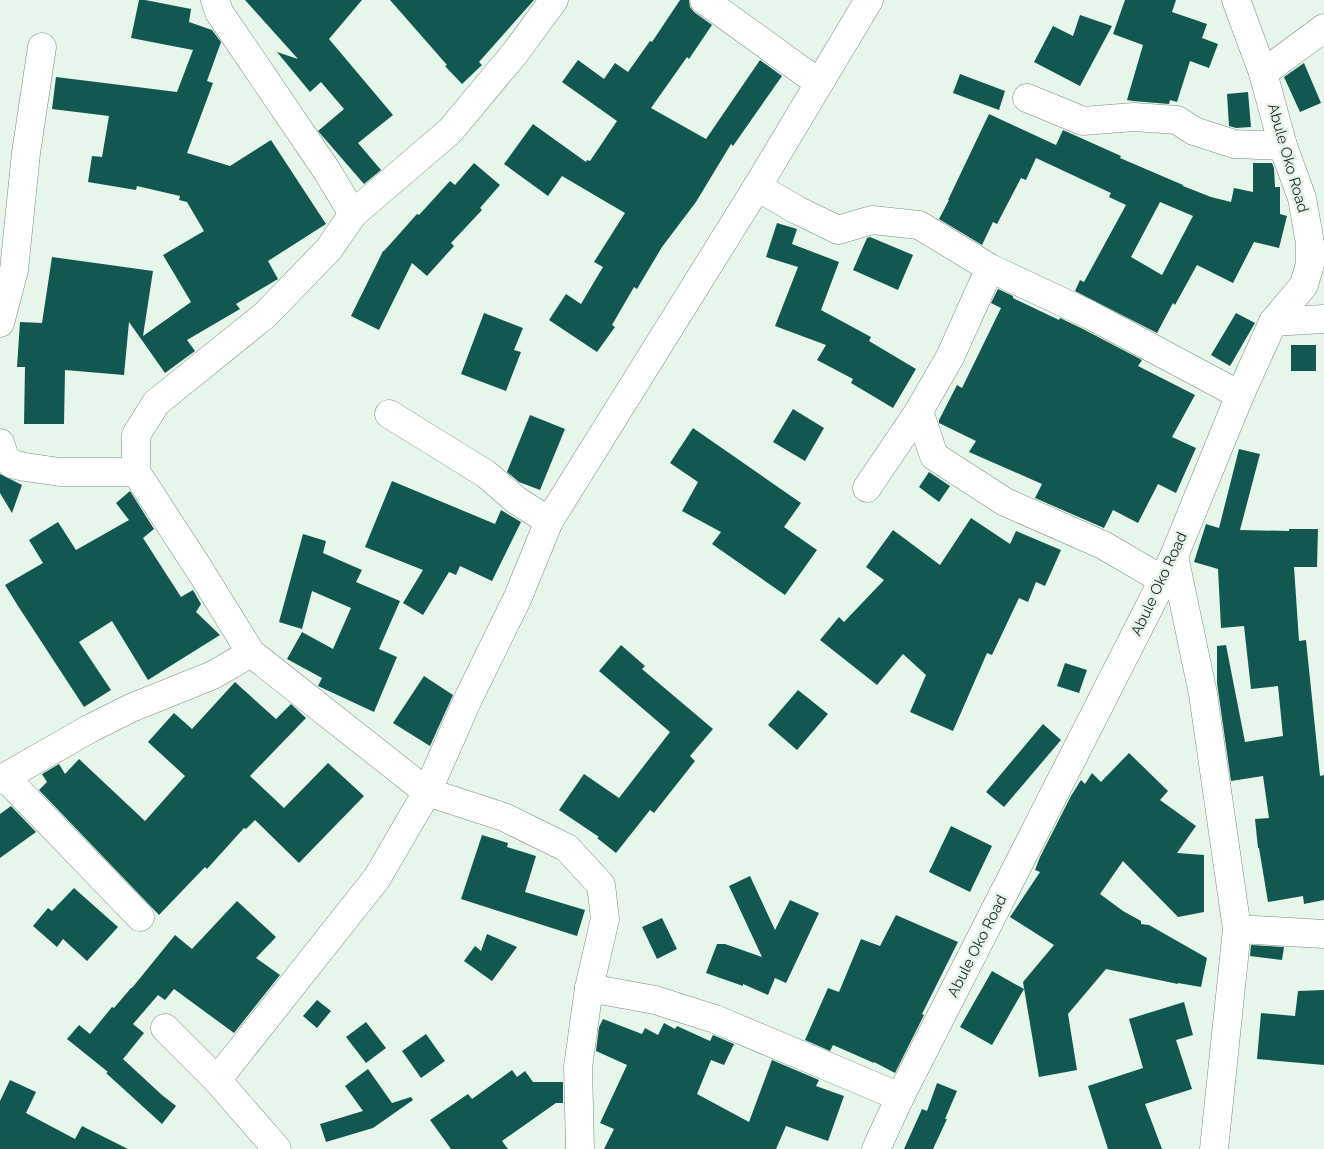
<svg xmlns="http://www.w3.org/2000/svg" width="1324" height="1149" viewBox="0 0 1324 1149" font-family="Raleway,sans-serif">
<style>
.building{fill:#125850;fill-rule:evenodd}
.lines{fill:none;stroke-linecap:round;stroke-linejoin:round}
.minor-casing{stroke:#7c8b81;stroke-width:29}
.minor{stroke:#fff;stroke-width:28}
.labels{text-anchor:middle;stroke-width:5;stroke-linejoin:round;paint-order:stroke}
.street-label{font-size:15px;fill:#232925;stroke:#e6f6eb}
</style>
<rect width="100%" height="100%" fill="#e6f6eb"/>
<g class="building">
<path d="M139 0H145L191 9 189 22 212 30 221 42 207 81 213 83 187 153 230 166 271 140 326 224 268 261 278 279 236 304 240 309 187 340 195 351 165 373 129 322 124 375 65 370 64 424H24L25 367H17L20 322 42 323 52 257 153 271 143 336 191 302 163 255 204 231 187 202 179 200 180 196 137 186 136 190 88 182 92 156 102 157 109 116 52 109 56 77 177 92 193 50 131 38Z"/>
<path d="M245 0H362L329 39 393 115 358 143 381 170 364 184 318 131 344 109 321 82 310 92 277 52 298 59Z"/>
<path d="M390 0H534L479 62 482 65 462 84 445 66 447 65Z"/>
<path d="M680 0H689L690 7 694 12 712 25 689 59 687 57 651 108 706 139 760 60 782 76 733 146 731 144 696 202 662 247 637 289 634 287 612 325 615 327 597 352 549 320 566 294 581 304 603 267 594 262 625 213 562 176 548 196 504 164 533 124 586 162 587 160 590 161 617 121 562 82 578 60 604 79 615 63 628 72 650 41 652 42Z"/>
<path d="M1125 0H1176L1172 12 1207 24 1202 38 1218 44 1209 68 1190 61 1177 102 1170 100 1169 104 1133 101 1127 100 1143 45 1113 34Z"/>
<path d="M1080 15 1112 26 1080 86 1034 62 1053 26 1073 36Z"/>
<path d="M1304 63 1321 103 1300 112 1284 77Z"/>
<path d="M960 74 1005 91 999 110 953 93Z"/>
<path d="M1248 92 1251 127 1236 128 1229 126 1227 94Z"/>
<path d="M989 114 1056 145 1063 130 1121 156 1120 158 1183 185V186L1211 197 1231 202 1234 188 1253 192V163H1272L1274 168 1275 187H1280V214L1287 216 1279 248 1254 242 1233 283 1197 265 1175 305 1173 303 1157 333 1075 291 1080 280 1084 282 1126 205 1109 197 1111 193 1036 158 1026 180 1021 178 997 224 993 222 982 245 939 219 949 200H948ZM1160 202 1193 216 1162 275 1131 257Z"/>
<path d="M474 163 500 185 480 208 482 210 451 243 454 246 427 276 412 263 379 330 351 316 383 251H384L417 214 419 215 450 181 455 185Z"/>
<path d="M777 223 797 229 792 244 839 262 821 310 871 337 869 341 916 369 893 408 851 383 853 379 817 360 826 345 775 326 798 267 766 257Z"/>
<path d="M870 237 913 255 898 290 853 270 867 238Z"/>
<path d="M998 289 1013 296V298L1059 320 1060 318 1083 329 1142 360 1138 366 1195 395 1172 437 1196 448 1176 493 1158 484 1138 523 1113 510 1104 528 1035 498 1042 484 969 452 976 441 939 423V420L957 385 962 388 1001 308 991 303Z"/>
<path d="M484 313 523 328 514 350 521 352 506 391 461 374Z"/>
<path d="M1236 313 1255 323 1230 366 1211 355Z"/>
<rect x="1291" y="345" width="25" height="26"/>
<path d="M793 409 824 428 805 461 773 442Z"/>
<path d="M530 415 565 429 540 490 519 482 507 472Z"/>
<path d="M693 428 801 503 784 527 817 550 785 595 712 544 721 532 682 511 698 482 670 463Z"/>
<path d="M1239 449 1260 454 1240 530 1289 531V529H1318L1317 567H1294L1299 641 1306 640 1320 776 1324 775V900L1304 904 1303 896 1268 902 1259 848H1258L1255 819 1269 818 1263 776 1231 781 1217 683V646L1226 645 1245 742 1283 736 1278 686 1251 689 1244 626 1221 628 1218 569 1194 562 1206 524 1219 528Z"/>
<path d="M929 472 950 486 939 502 919 487Z"/>
<path d="M0 474 22 485 12 513 0 493Z"/>
<path d="M392 481 495 524 501 510 521 522 492 581 460 566 456 575 449 572 423 615 403 603 423 570 365 547Z"/>
<path d="M130 491 154 529 143 538 181 597 193 590 201 604 196 612 220 635 148 680 112 621 79 642 111 690 84 707 18 606 5 585 43 563 29 540 58 522 76 550 129 520 116 503Z"/>
<path d="M971 518 1010 544 1016 531 1061 550 1045 586 1036 582 1028 602 1019 598 992 655 987 653 953 731 910 712 926 675 903 654 877 685 820 640 839 617 844 622 884 580 866 567 893 530 940 565Z"/>
<path d="M303 534 326 541 323 553 362 570 356 582 400 601 379 649 397 657 374 712 318 686 322 678 287 659 302 632 333 649 351 608 312 591 302 629 279 622Z"/>
<path d="M621 645 645 666 642 669 713 729 690 756 695 761 654 813 650 810 616 853 597 838 599 837 559 810 584 774 619 798 670 732 599 671Z"/>
<path d="M1065 663 1087 670 1079 693 1057 686Z"/>
<path d="M424 676 453 695 430 746 393 723Z"/>
<path d="M235 682 276 719 291 704 306 718 250 776 284 808 328 763 364 796 299 863 255 820 246 829 244 828 207 869 205 867 159 915 39 790 47 782 42 774 59 764 65 774 79 759 145 821 185 776 148 742 174 713 192 729Z"/>
<path d="M798 690 828 714 797 750 768 725Z"/>
<path d="M1043 724 1061 740 1004 807 986 792Z"/>
<path d="M1129 753 1168 791 1160 800 1196 826 1177 853 1204 855V912L1178 917 1123 861 1100 894 1123 911 1141 921V924L1149 925 1207 958 1201 987 1178 983V984L1106 969 1068 1014 1077 1070 1039 1077 1023 982 1054 945 1010 917 1040 872 1035 870 1040 857 1071 796 1081 780 1085 784 1092 773 1101 782Z"/>
<path d="M11 806 36 832 0 858V814Z"/>
<path d="M951 826 992 846 970 892 929 872Z"/>
<path d="M482 835 508 843 507 847 536 856 525 892 585 910 577 936 461 899Z"/>
<path d="M750 876 775 930 790 900 819 913 786 983 775 978 768 995 743 984V986L706 973 717 944H725L762 957 729 886Z"/>
<path d="M74 888 118 927 87 961 63 939 57 947 33 926 48 908 52 911Z"/>
<path d="M237 901 276 937 256 958 280 975 234 1033 174 989 165 1000 158 995 133 1024 144 1033 123 1059 162 1095 176 1106 162 1124 106 1073 108 1072 67 1039 79 1025 90 1034 112 1007 114 1008 131 988H132L175 935 192 949Z"/>
<path d="M896 915 958 942 922 1014 924 1015 895 1073 874 1062V1063L833 1045 830 1051 805 1040 828 988 839 992 861 939 880 946Z"/>
<path d="M662 918 677 949 657 959 642 927Z"/>
<path d="M487 934 517 947 492 981 464 961 475 946 481 951Z"/>
<path d="M1251 945 1284 947 1282 960 1250 956Z"/>
<path d="M992 971 1024 989 992 1045 960 1027Z"/>
<path d="M1324 990V1065L1257 1059 1261 1013 1295 1016 1298 991Z"/>
<path d="M317 1000 331 1011 317 1028 303 1016Z"/>
<path d="M1184 1002 1193 1035 1176 1040 1192 1089 1145 1104 1162 1149H1108L1088 1086 1143 1068 1129 1019Z"/>
<path d="M603 1019 642 1034 645 1028 658 1035 664 1023 675 1029 677 1026 710 1041 713 1035 734 1044 724 1065 711 1060 697 1094 749 1122 772 1060 819 1080 816 1086 844 1096 828 1141 786 1126 776 1149H604L614 1129 600 1123 627 1065 596 1051 599 1027Z"/>
<path d="M366 1022 386 1048 366 1063 346 1037Z"/>
<path d="M426 1034 445 1061 421 1078 402 1051Z"/>
<path d="M368 1069 392 1103 411 1097 413 1100 373 1128 326 1142 320 1124 363 1111 345 1086Z"/>
<path d="M512 1070 517 1077 525 1071 533 1082H563V1103H556L502 1141 508 1149H451L430 1120 468 1094 472 1099Z"/>
<path d="M10 1080 36 1092 26 1113 75 1139 82 1126 128 1149H0V1101Z"/>
<path d="M937 1083 957 1091 945 1119H947L933 1149H904L922 1109 927 1111Z"/>
</g>
<g class="lines">
<defs>
<g id="minor">
<path d="M215 0 219 12 327 171 353 214 329 249 265 315 156 403 136 435V472L201 572 251 653 427 792 504 817 567 848 601 885 605 919 589 988 578 1067 580 1149"/>
<path d="M704 0 819 83"/>
<path d="M1263 73 1324 28"/>
<path d="M1027 98 1083 121 1134 117 1177 120 1194 131 1234 144 1283 146"/>
<path d="M757 187 797 210 838 230 872 220 919 225 990 268 1090 315 1240 395"/>
<path d="M353 214 450 131 515 53 554 0"/>
<path d="M990 268 950 357 919 411 934 456 1005 502 1103 545 1163 580"/>
<path d="M1273 322 1324 319"/>
<path d="M0 323 14 270 26 153 42 47"/>
<path d="M0 443 5 458 12 464 25 467 60 472H136"/>
<path d="M867 488 919 411"/>
<path d="M549 521 757 187 869 0"/>
<path d="M1174 556 1203 694 1237 929 1214 1149"/>
<path d="M5 777 140 917"/>
<path d="M0 780 89 729 131 708 213 675 251 653"/>
<path d="M1237 929 1324 934"/>
<path d="M589 988 655 1000 715 1019 900 1097"/>
<path d="M165 1028 217 1080 277 1149"/>
<path d="M217 1080 377 878 427 792 469 697 518 597 549 521 516 500 486 474 389 414"/>
<path d="M876 1149 900 1097 1163 580 1174 556 1240 395 1273 322 1304 285 1310 264V243L1302 198 1283 146 1263 73 1236 0"/>
</g>
</defs>
<use href="#minor" class="minor-casing"/>
<use href="#minor" class="minor"/>
</g>
<g class="labels">
<g class="street-label">
<text transform="translate(1288 158) rotate(74)" y="5">Abule Oko Road</text>
<text transform="translate(1159 584) rotate(-65)" y="5">Abule Oko Road</text>
<text transform="translate(977 946) rotate(-63)" y="5">Abule Oko Road</text>
</g>
</g>
</svg>
